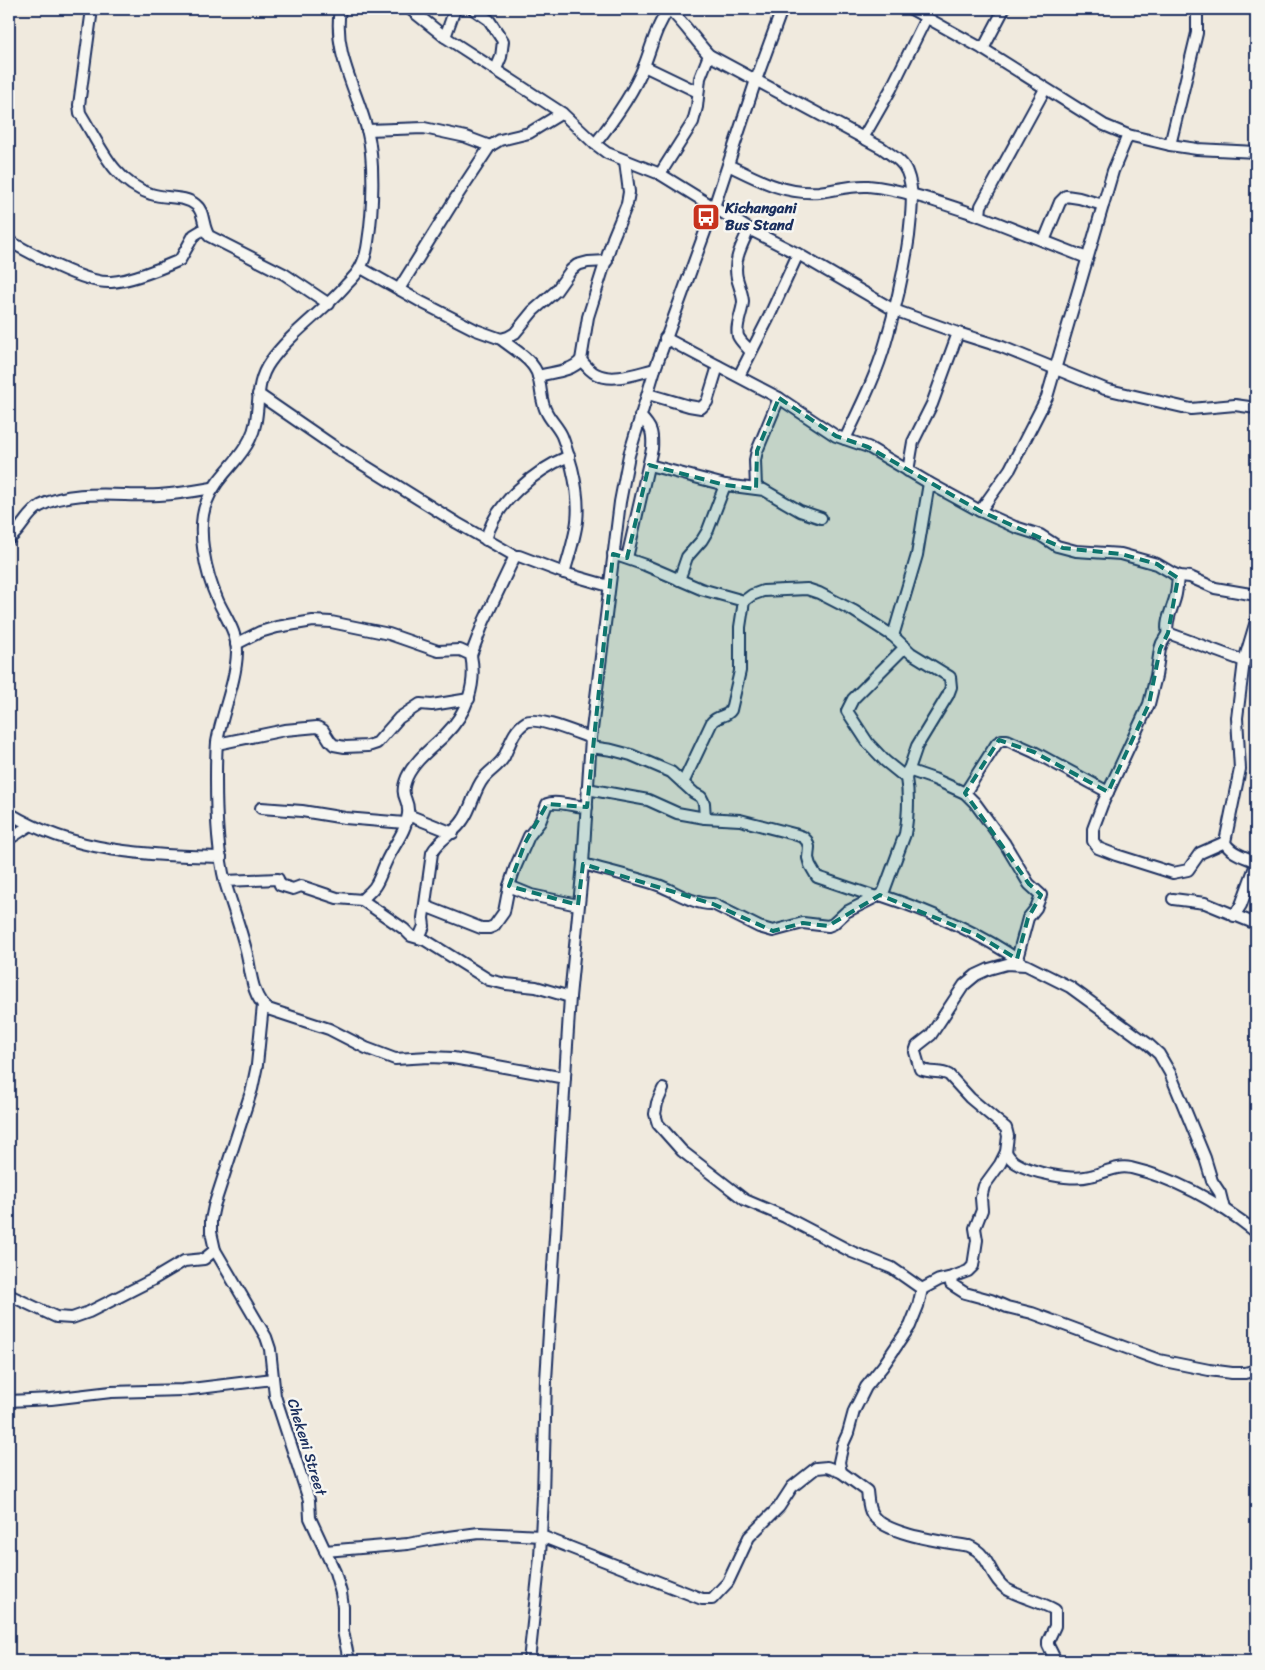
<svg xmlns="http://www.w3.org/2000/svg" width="1265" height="1670" viewBox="0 0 1265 1670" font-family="Sriracha,sans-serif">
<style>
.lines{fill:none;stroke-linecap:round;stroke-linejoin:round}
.minor-casing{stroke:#1b2f5e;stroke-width:14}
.minor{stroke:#f6f6f2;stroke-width:10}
.marked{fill:#0f766e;fill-opacity:0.2;stroke:#0f766e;stroke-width:4;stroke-dasharray:10 6;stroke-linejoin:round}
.labels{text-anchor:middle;stroke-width:5;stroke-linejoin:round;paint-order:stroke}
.poi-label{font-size:15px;font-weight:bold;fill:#1b2f5e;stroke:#f6f6f2;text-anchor:start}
.street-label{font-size:15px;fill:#1b2f5e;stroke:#f6f6f2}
</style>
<rect width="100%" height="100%" fill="#f0eade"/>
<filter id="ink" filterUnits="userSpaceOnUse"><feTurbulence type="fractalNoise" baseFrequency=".02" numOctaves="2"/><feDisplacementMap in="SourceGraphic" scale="10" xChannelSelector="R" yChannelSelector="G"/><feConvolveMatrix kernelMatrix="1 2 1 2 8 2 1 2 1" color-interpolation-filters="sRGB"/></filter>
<g filter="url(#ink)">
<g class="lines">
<defs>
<g id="minor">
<path d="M92 9 79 105 80 113C100 145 113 182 151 194 165 199 185 195 196 205 205 212 202 226 209 236L284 274 329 304"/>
<path d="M340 9C333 53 356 88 367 129 375 161 373 210 368 242 367 250 364 261 360 268 357 274 351 280 346 285 323 312 291 332 270 362 252 387 263 414 250 439 239 462 216 477 207 501 195 529 206 574 218 601 226 618 237 632 237 652 236 683 222 712 217 742 216 754 216 767 216 780 216 813 217 850 225 882 232 905 240 927 246 950 251 969 251 997 268 1009L329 1029 366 1048 395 1059 429 1057 453 1058 565 1078"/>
<path d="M410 9 445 37 562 113 595 144 607 153 660 174 749 229 798 254 894 310 958 333 1002 347 1105 389 1191 409 1235 405 1256 408"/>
<path d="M473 9 489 20 503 41 501 57 496 69"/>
<path d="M669 9C684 23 695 40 709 55L882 148C891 155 903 161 907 172 915 192 911 215 909 236 904 271 896 307 886 341 877 374 860 408 845 439"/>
<path d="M911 9 983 49 1104 125 1128 135 1170 145 1197 149 1256 152"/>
<path d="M445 37 455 9"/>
<path d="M983 49 1004 9"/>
<path d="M644 66 698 92"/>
<path d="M1045 89 981 206 980 216 1087 258"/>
<path d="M367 130 424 128 466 137 490 146"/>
<path d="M863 138 891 89 926 18"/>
<path d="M595 144C614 120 633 94 644 66 652 46 656 26 669 9"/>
<path d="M1170 145 1197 33V9"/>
<path d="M728 165C757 179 785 195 819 192 836 190 851 185 868 186 903 189 947 205 980 216"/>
<path d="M660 174 693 122 697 107 700 78 709 55"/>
<path d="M749 229C742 245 733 260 737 278 739 286 742 292 743 301 743 311 735 325 738 336 740 341 747 347 750 351"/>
<path d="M9 241C32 254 85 284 111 282 129 281 162 268 180 260L194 235 204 229"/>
<path d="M1044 241 1060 202 1066 196 1079 198 1103 205"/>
<path d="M361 268 423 303 476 330 501 339 508 337 515 333 533 311 556 291 571 270 577 265 588 262 607 261"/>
<path d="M399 289 455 199 490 146 500 140 529 133 562 113"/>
<path d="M665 338 779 398 836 436 868 447 929 483 980 511 1015 527 1040 535 1057 546 1076 551 1121 554 1157 564 1174 574 1180 576 1190 577 1215 588 1256 595"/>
<path d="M501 339C513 349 534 360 538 376 542 389 540 402 547 413 551 421 558 427 562 436 566 446 569 458 572 468 583 513 577 530 564 573"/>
<path d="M581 360C585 365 590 371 596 374 613 383 638 373 655 369"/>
<path d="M538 376C552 372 571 372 581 360L588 317 613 238 627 204 629 192 625 161"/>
<path d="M739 376 768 319 798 254"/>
<path d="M258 394 335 447 457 523 515 556"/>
<path d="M648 394 689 406 701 408 707 402 718 366"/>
<path d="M649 465 725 485 764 490 800 511 821 518"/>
<path d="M908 471 913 442 932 404 958 333"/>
<path d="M756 488 755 460 757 451 779 398"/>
<path d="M980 511 1010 469 1047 397 1113 171 1128 135"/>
<path d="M9 539C22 530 26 514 40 506 74 488 122 497 159 495 176 494 195 491 212 488"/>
<path d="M486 540C494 504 535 470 569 456"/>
<path d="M613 554 645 565 701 589 744 601"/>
<path d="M627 558 652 449C653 433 652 428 640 416"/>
<path d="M1174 574 1178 578C1177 584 1177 589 1176 594 1174 606 1164 622 1168 633L1244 661"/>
<path d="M679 580 687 557 702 540 708 530 725 485"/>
<path d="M1256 621 1244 661 1237 718 1240 769 1225 842C1229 853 1246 857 1256 862"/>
<path d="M1168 633 1162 643 1160 649 1156 676 1149 704 1102 805 1093 829V841L1098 848 1116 855 1173 873 1188 870 1200 853 1225 842"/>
<path d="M893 636 917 555 929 483"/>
<path d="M236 644 260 632 277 627 313 621 331 622 389 634 438 651 460 650 471 655C477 685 467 713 445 735 432 748 415 760 407 777 398 799 410 797 408 814 406 832 393 846 386 862 382 870 380 879 375 886 372 891 366 895 362 900"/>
<path d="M471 655 484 621 515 556H519L564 573 609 586"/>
<path d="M217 744 285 730 317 727 323 730 330 741 334 745 345 747 368 746 377 743 399 718 420 704 432 705 469 699"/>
<path d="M591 747 612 750 631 755 671 772 694 793 701 797 704 803 705 818"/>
<path d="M908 770 934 779 965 793 975 803 1005 844 1029 884 1041 895 1036 908 1028 918 1017 959"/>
<path d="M683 783 712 722C718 715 727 717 731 710L740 671V627L744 601 752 595 763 591 807 589 819 593 854 611 893 636 911 653 950 677 951 687 948 695 917 746 906 778"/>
<path d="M587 789 648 800 677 813 705 818 740 820 794 834 803 837 807 841 809 847 808 858 810 865 817 877 876 897"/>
<path d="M965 793 997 743 1002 740H1007L1034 752 1108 792"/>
<path d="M261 808 302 811 345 818 405 823"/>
<path d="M9 813C74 853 147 855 221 857"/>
<path d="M408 815 453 833"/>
<path d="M9 839 29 826"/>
<path d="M583 864C608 871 634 877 658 885 675 891 694 905 713 904L759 927 773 931 803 923 828 926 833 924 846 912 880 895 884 891 905 834C908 817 909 795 906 778L885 761 868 743 847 711 853 699 905 647"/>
<path d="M225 881 278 879 280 885 293 889 301 886 337 898 362 900 404 929 411 936 425 940 489 980 506 984 536 987 570 997"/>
<path d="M509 886 531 895 578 905"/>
<path d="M880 895C929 911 979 932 1021 962"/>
<path d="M1173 899 1205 903 1256 924"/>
<path d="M425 906 481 928H489L494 926 504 912 509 886 515 868 529 836 540 822 547 804C556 800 576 807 587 807"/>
<path d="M1234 916 1241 905 1256 864"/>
<path d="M419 938 424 926 423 918 432 853C439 839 455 833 463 820 472 808 474 790 483 779 489 771 499 766 504 757 510 745 513 730 526 722 537 716 579 734 591 738"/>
<path d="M263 1005 257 1065 252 1089 214 1206 211 1220V1232L215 1250 266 1337 270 1349 275 1396 309 1500 310 1518 335 1572 341 1593 343 1607V1631L349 1661"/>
<path d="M663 1089 657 1103 655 1114 658 1124 682 1151 745 1200 785 1217 852 1252 892 1268 922 1289"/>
<path d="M1006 1152C1009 1157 1011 1160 1016 1163 1032 1173 1072 1181 1090 1176 1105 1173 1116 1165 1131 1168 1178 1179 1218 1202 1256 1232"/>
<path d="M1224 1209 1220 1193 1212 1181 1205 1158 1170 1073 1159 1054 1148 1044 1070 987 1026 965 1007 964 989 969 976 975 964 985 931 1035 917 1046 915 1052 920 1069C932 1074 940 1070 949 1075L970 1098 1001 1124 1006 1128 1008 1136 1006 1152 1000 1164 984 1186 981 1198 982 1210 975 1228 977 1240 973 1266 968 1271 952 1277 951 1284 965 1293 991 1300 1007 1307 1032 1313 1159 1360 1209 1370 1232 1373H1245L1256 1370"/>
<path d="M952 1277 939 1280 922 1289 918 1306 910 1326 883 1366 866 1387 854 1411 848 1433 843 1444 839 1462 841 1472 867 1491C868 1498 868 1508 872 1514 884 1535 946 1542 969 1546 991 1555 988 1575 1005 1588 1016 1596 1042 1602 1055 1610V1626L1048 1641V1645L1056 1661"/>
<path d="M9 1295 56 1317 72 1318 89 1312 152 1280 184 1261 204 1259 215 1250"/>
<path d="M9 1401 51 1399 111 1392 183 1390 273 1379"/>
<path d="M325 1551 408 1544 434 1539 479 1533 541 1536 702 1599H712L728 1582 749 1537 779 1507 792 1487 816 1468 827 1467 841 1472"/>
<path d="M529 1661 540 1557 543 1496 546 1380 570 997 583 864 591 738 620 502 629 455 655 369 714 207 756 80 782 9"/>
</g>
</defs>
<use href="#minor" class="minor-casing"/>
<use href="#minor" class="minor"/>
</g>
</g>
<path class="marked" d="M779 398 836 436 868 447 980 511 1063 548 1121 554 1157 564 1178 578 1168 633 1160 649 1149 704 1108 792 1034 752 999 740 965 793 1029 884 1041 895 1028 918 1017 959 977 935 880 895 828 926 803 923 773 931 713 904 583 864 578 905 509 886 525 843 547 804 587 807 613 554 627 558 649 465 725 485 756 489 757 451Z"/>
<defs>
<symbol id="bus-square" viewBox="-11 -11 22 22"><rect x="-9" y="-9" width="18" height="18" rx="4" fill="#c8321e" stroke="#f6f6f2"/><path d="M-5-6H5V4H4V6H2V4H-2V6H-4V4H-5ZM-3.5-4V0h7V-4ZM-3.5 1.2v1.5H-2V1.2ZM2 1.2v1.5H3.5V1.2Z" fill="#fff"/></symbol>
</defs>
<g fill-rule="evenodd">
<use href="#bus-square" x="690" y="201" width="32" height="32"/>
</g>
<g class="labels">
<g class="poi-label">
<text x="725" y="213">Kichangani<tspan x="725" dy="17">Bus Stand</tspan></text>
</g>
<g class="street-label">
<text transform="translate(307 1447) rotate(73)" y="5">Chekeni Street</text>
</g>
</g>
<rect width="1265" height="1670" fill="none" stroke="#f6f6f2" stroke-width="30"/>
<rect x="15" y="15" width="1235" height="1640" fill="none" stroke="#1b2f5e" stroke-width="2" filter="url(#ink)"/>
</svg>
